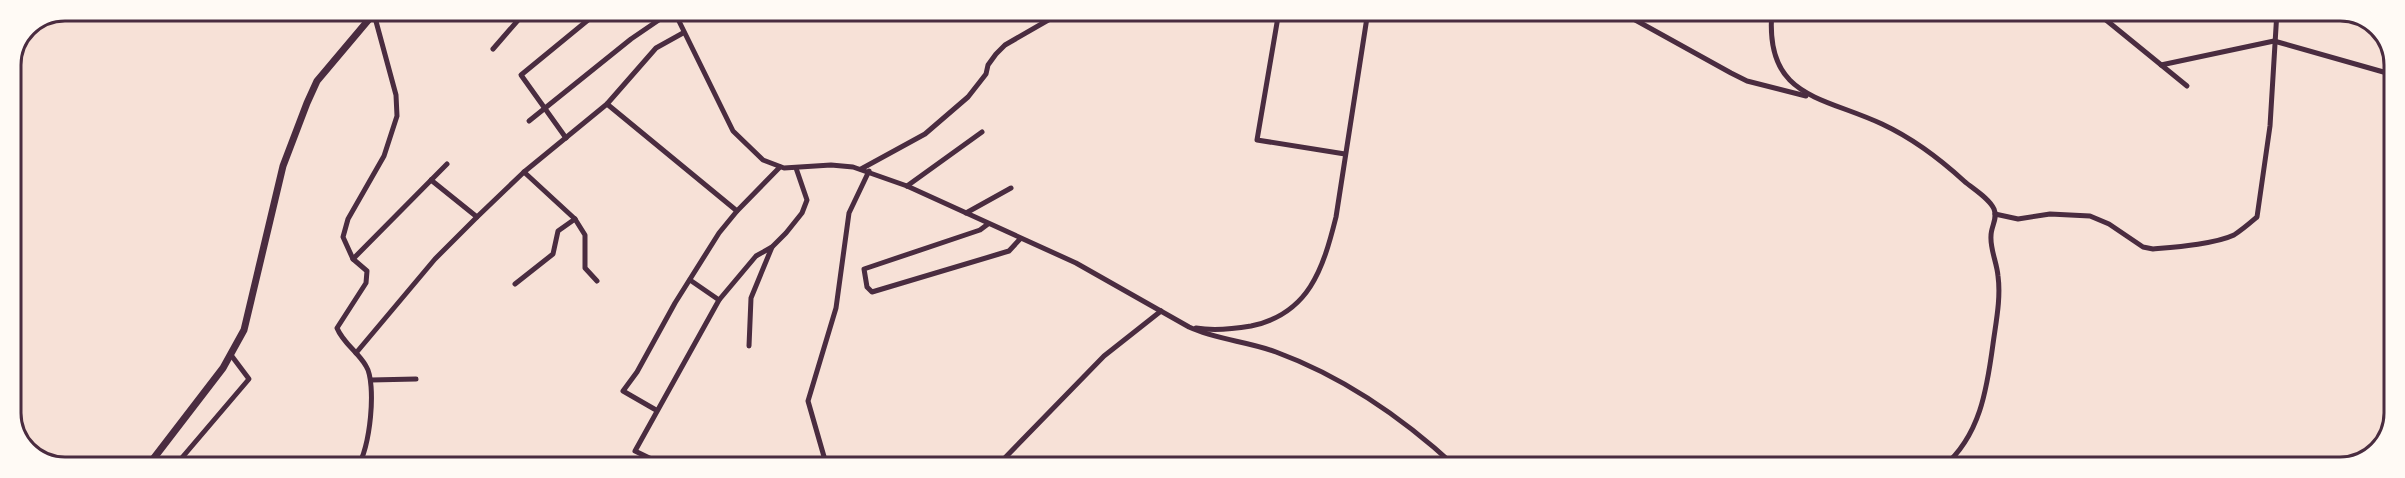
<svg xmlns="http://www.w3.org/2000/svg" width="2405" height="478" viewBox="0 0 2405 478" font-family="Arial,sans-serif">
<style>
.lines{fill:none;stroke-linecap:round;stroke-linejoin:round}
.minor{stroke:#4a2c40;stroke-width:5}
.secondary{stroke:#4a2c40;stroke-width:7}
.rim{fill:none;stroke:#4a2c40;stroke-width:3}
</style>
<rect width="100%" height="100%" fill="#f7e1d7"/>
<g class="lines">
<g class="minor">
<path d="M674 11 733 131 763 160 784 168 831 165 853 167 907 186 1076 263 1189 327C1217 340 1247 341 1276 352 1344 377 1403 418 1456 467"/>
<path d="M1279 11 1257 140 1345 154"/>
<path d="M1619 11 1731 73 1747 81 1806 96"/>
<path d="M1772 11C1764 98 1822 96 1882 124 1912 138 1940 159 1964 181 1973 189 1989 198 1994 209 1998 219 1991 226 1991 236 1990 249 1997 263 1998 276 2001 298 1996 322 1993 344 1987 389 1980 436 1943 467"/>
<path d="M2095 11 2187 86"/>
<path d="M493 49 526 11"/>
<path d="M2161 65 2274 41 2394 75"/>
<path d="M607 104 737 211"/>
<path d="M529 121 631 39 672 11"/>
<path d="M566 138 521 75 599 11"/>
<path d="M861 169 925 134 968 97 986 74 988 65 996 54 1005 45 1064 11"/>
<path d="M524 172 575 219 585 235V268L597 281"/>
<path d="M431 180 477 217"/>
<path d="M907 186 982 132"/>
<path d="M966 213 1011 188"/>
<path d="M1995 214 2018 219 2050 214 2090 216 2109 224 2143 247 2153 249C2175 247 2215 244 2234 235 2242 230 2250 223 2257 217L2270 126 2277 11"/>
<path d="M988 224 980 230 864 269 867 287 872 292 999 254 1009 251 1020 239"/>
<path d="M353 259 447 164"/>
<path d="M690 280 719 300 756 256 772 247 786 233 802 213 807 200 796 168"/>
<path d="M515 284 553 254 558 231 575 219"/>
<path d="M1196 328C1214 331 1233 329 1251 326 1309 314 1323 269 1336 217L1368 11"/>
<path d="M749 346 751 298 772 247"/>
<path d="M356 353 435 259 477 217 524 172 607 104 656 48 683 33"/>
<path d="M371 380 416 379"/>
<path d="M656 410 623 391 637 372 675 303 719 233 737 211 780 167"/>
<path d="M174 467 249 379 231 355"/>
<path d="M357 467C370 451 377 383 366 366 358 352 343 343 337 328L366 283 367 271 353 259 343 237 348 219 384 156 397 116 396 95 374 14"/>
<path d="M668 467 635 451 719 300"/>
<path d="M827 467 808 401 836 308 849 213 869 171"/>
<path d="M996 467 1104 356 1161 311"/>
</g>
<path class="secondary" d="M147 467 223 368 244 330 283 166 307 103 317 81 376 11"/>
</g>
<path d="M0 0H2405V478H0ZM65 21H2340A44 44 0 0 1 2384 65V413A44 44 0 0 1 2340 457H65A44 44 0 0 1 21 413V65A44 44 0 0 1 65 21Z" fill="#fffaf5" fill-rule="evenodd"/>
<path class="rim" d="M65 21H2340A44 44 0 0 1 2384 65V413A44 44 0 0 1 2340 457H65A44 44 0 0 1 21 413V65A44 44 0 0 1 65 21Z"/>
</svg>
